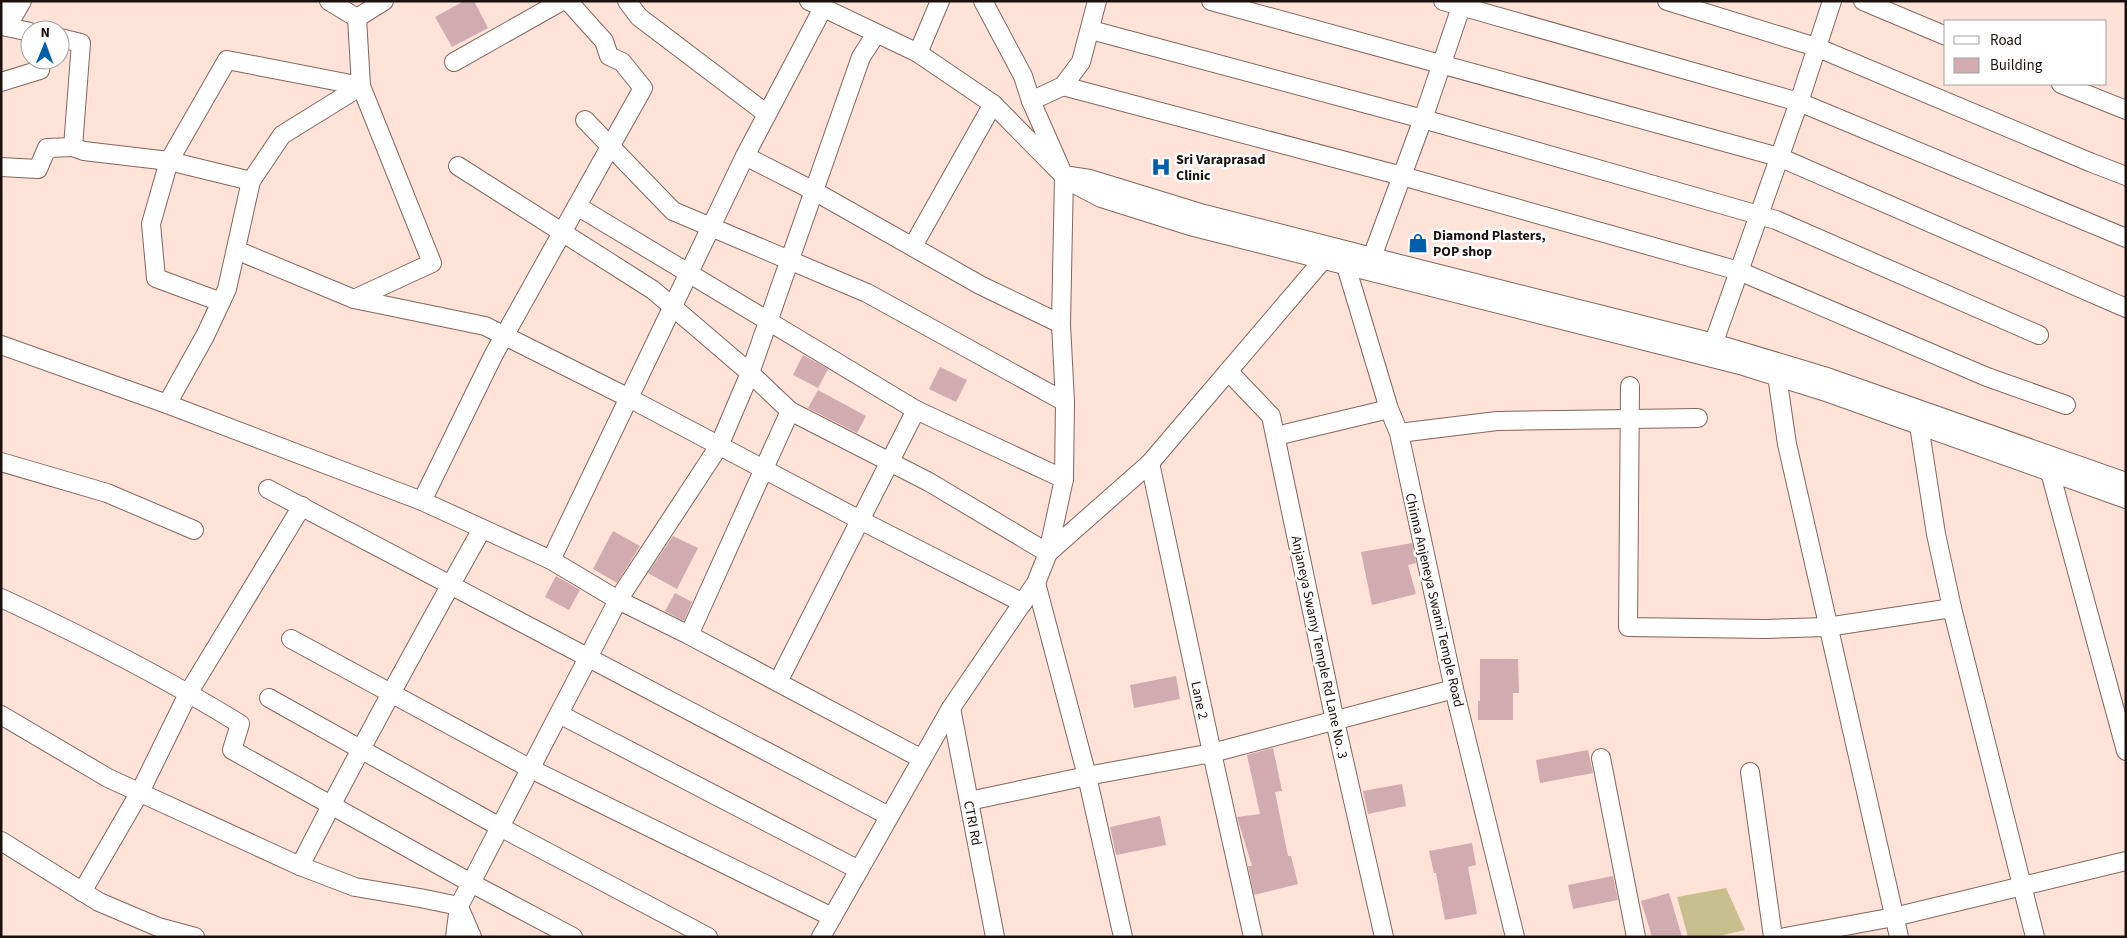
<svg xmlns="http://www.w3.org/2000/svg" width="2127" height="938" viewBox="0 0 2127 938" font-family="'Source Sans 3',sans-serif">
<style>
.green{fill:#c8bf8f}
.building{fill:#d0abb0}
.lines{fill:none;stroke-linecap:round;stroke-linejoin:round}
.minor-casing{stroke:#84655b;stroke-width:20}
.minor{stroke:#fff;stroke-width:18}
.labels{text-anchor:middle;stroke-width:5;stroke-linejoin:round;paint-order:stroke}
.poi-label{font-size:14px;font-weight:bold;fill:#1b100c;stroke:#fff;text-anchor:start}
.street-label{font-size:14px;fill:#1b100c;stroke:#fff}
</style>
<rect width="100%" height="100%" fill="#ffe2d8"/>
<path class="green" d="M1726 888 1745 930 1715 937H1688L1677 897Z"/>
<g class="building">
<path d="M464 1H474L488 28 452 47 435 17Z"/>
<path d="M803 355 828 369 818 388 793 375Z"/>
<path d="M940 367 967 380 956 402 929 389Z"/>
<path d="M818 390 866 416 857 433 808 408Z"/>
<path d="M613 531 640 546 617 583 593 569Z"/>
<path d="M673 536 698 548 677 589 648 573Z"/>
<path d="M1412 543 1416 563 1408 565 1416 594 1372 605 1361 552Z"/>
<path d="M556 576 580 590 569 610 545 597Z"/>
<path d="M675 593 692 602 684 621 665 611Z"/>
<path d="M1480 659H1518L1519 693H1513V720H1478V701H1480Z"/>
<path d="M1176 676 1180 699 1134 708 1130 685Z"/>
<path d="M1273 748 1282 791 1275 792 1288 856H1291L1298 884 1254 895 1248 866H1252L1237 817 1260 814 1247 755Z"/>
<path d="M1588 750 1593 773 1540 783 1536 760Z"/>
<path d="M1402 784 1406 806 1368 814 1363 791Z"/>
<path d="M1160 816 1166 845 1116 855 1110 827Z"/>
<path d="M1472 843 1476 865 1468 867 1477 914 1445 920 1436 873H1434L1429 851Z"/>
<path d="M1613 876 1618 900 1573 909 1568 885Z"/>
<path d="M1669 893 1682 937H1652L1641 901Z"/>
</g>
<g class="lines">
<defs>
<g id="minor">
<path d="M4 1 7 27 30 32"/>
<path d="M329 1 357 18 384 1"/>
<path d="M627 1 639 17 767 114"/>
<path d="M809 1 918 53 940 1"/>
<path d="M1211 1 1779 157 2126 308"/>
<path d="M1443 1 1799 102 2126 238"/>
<path d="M1667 1 1816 47 2092 163 2126 176"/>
<path d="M1863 1 1946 36"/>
<path d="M7 27 22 1"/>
<path d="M1091 30 1423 119 1776 220 2039 335"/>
<path d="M60 38 81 43 73 147 84 151 169 161 251 181"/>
<path d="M918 53 993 104 1064 176 1078 186 1101 198 1190 226 1740 365 1829 393 2126 499"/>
<path d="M454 62 562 1"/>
<path d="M1 82 40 70 42 60"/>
<path d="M2061 84 2126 110"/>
<path d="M1063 86 1402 176 1739 271 1987 377 2066 405"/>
<path d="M1031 101 1063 86 1081 62 1097 1"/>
<path d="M585 120 673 211 867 293 1065 402"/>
<path d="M745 156 814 191 980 285 1061 324"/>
<path d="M458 166 653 290 750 373 790 411 929 482 1048 553"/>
<path d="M1 167 38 169 47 148 73 147"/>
<path d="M1070 176 1090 179 1204 214 1372 257 1714 343 1824 376 2126 482"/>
<path d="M577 206 916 410 778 682"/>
<path d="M913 246 993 104"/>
<path d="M236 250 354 299 485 326 629 398 860 520 1023 603"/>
<path d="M1372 257 1423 119 1463 1"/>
<path d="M1346 266 1389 409 1399 433 1454 689 1515 937"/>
<path d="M221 302 156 278 151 224 169 161 227 60 361 86 432 263 354 299"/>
<path d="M1 345 167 404 422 501 551 560 618 600 689 635 922 759"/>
<path d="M1710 353 1799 102 1832 1"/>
<path d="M1229 372 1271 416 1335 721 1384 937"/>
<path d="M1777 376 1787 444 1899 937"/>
<path d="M1630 386 1628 627 1765 629 1827 627 1952 608"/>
<path d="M167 404 205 336 227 289 251 181 282 135 361 86 357 18"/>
<path d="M916 410 1064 479"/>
<path d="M1919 425 1936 534 1952 608 2035 937"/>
<path d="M1399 433 1497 421 1698 418"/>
<path d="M1276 436 1389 409"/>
<path d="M1 462 107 493 194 530"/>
<path d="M1150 463 1212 753 1253 937"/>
<path d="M2050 472 2126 751"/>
<path d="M268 489 889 816"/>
<path d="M422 501 493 356 643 88 622 62 609 56 604 41 568 1"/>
<path d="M1048 553 1150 463 1323 260"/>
<path d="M551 560 745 156 823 8"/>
<path d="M1036 583 1087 776 1123 937"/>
<path d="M1 598C83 636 164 677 240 724L232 750 471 883 573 937"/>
<path d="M689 635 790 411"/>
<path d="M291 639 531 769 832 917"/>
<path d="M269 698 500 827 708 937"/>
<path d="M951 708 995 937"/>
<path d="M559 714 859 870"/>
<path d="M1 715 108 778 300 866 355 887 420 898 459 906"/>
<path d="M1601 758 1636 937"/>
<path d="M1750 772 1773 937"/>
<path d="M969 801 1087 776 1212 753 1454 689"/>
<path d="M1 841 99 902 158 927 195 937"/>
<path d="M300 866C358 752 419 641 482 529"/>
<path d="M82 892 140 792 189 692 302 506"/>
<path d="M459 907 472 937"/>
<path d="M455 937 459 906 618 600 719 446 750 373 861 57 876 34"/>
<path d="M821 937 951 708 1036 583 1048 553 1064 479 1065 402 1061 324 1064 176 1031 101 1023 76 983 1"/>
<path d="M1785 937 1894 917 2126 861"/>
</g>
</defs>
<use href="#minor" class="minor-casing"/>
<use href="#minor" class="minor"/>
</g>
<defs>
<symbol id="hospital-bare" viewBox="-9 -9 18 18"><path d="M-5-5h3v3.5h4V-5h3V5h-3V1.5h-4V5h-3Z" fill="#015eab" stroke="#fff" stroke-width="2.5" paint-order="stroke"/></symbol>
<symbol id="shop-bare" viewBox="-9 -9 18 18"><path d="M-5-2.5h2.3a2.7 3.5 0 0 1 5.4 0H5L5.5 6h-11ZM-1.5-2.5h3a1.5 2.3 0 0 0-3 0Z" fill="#015eab" stroke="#fff" stroke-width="2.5" paint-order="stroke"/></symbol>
</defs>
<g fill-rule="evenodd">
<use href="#hospital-bare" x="1147" y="153" width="28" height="28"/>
<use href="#shop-bare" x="1404" y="229" width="28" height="28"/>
</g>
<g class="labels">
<g class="poi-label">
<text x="1176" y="164">Sri Varaprasad<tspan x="1176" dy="16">Clinic</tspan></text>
<text x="1433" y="240">Diamond Plasters,<tspan x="1433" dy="16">POP shop</tspan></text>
</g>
<g class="street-label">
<text transform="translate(1435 600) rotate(77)" y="5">Chinna Anjeneya Swami Temple Road</text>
<text transform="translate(1320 647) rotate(78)" y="5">Anjaneya Swamy Temple Rd Lane No. 3</text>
<text transform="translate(1200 700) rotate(78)" y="5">Lane 2</text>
<text transform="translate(973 823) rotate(79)" y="5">CTRI Rd</text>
</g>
</g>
<rect width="2127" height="938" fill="none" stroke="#1b100c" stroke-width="5"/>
<rect x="1944" y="20" width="162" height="65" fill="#ffffff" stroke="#a49f9e"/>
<rect x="1954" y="36" width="25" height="8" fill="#ffffff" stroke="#a49f9e"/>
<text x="1990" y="45" font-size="15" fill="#1b100c">Road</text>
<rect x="1954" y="58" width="25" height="15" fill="#d0abb0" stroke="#a49f9e"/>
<text x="1990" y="70" font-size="15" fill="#1b100c">Building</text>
<g transform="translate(45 45) rotate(1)"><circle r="24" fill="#ffffff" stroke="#a49f9e"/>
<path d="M0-4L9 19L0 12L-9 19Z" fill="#015eab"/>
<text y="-8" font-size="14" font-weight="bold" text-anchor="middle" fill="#1b100c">N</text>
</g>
</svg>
